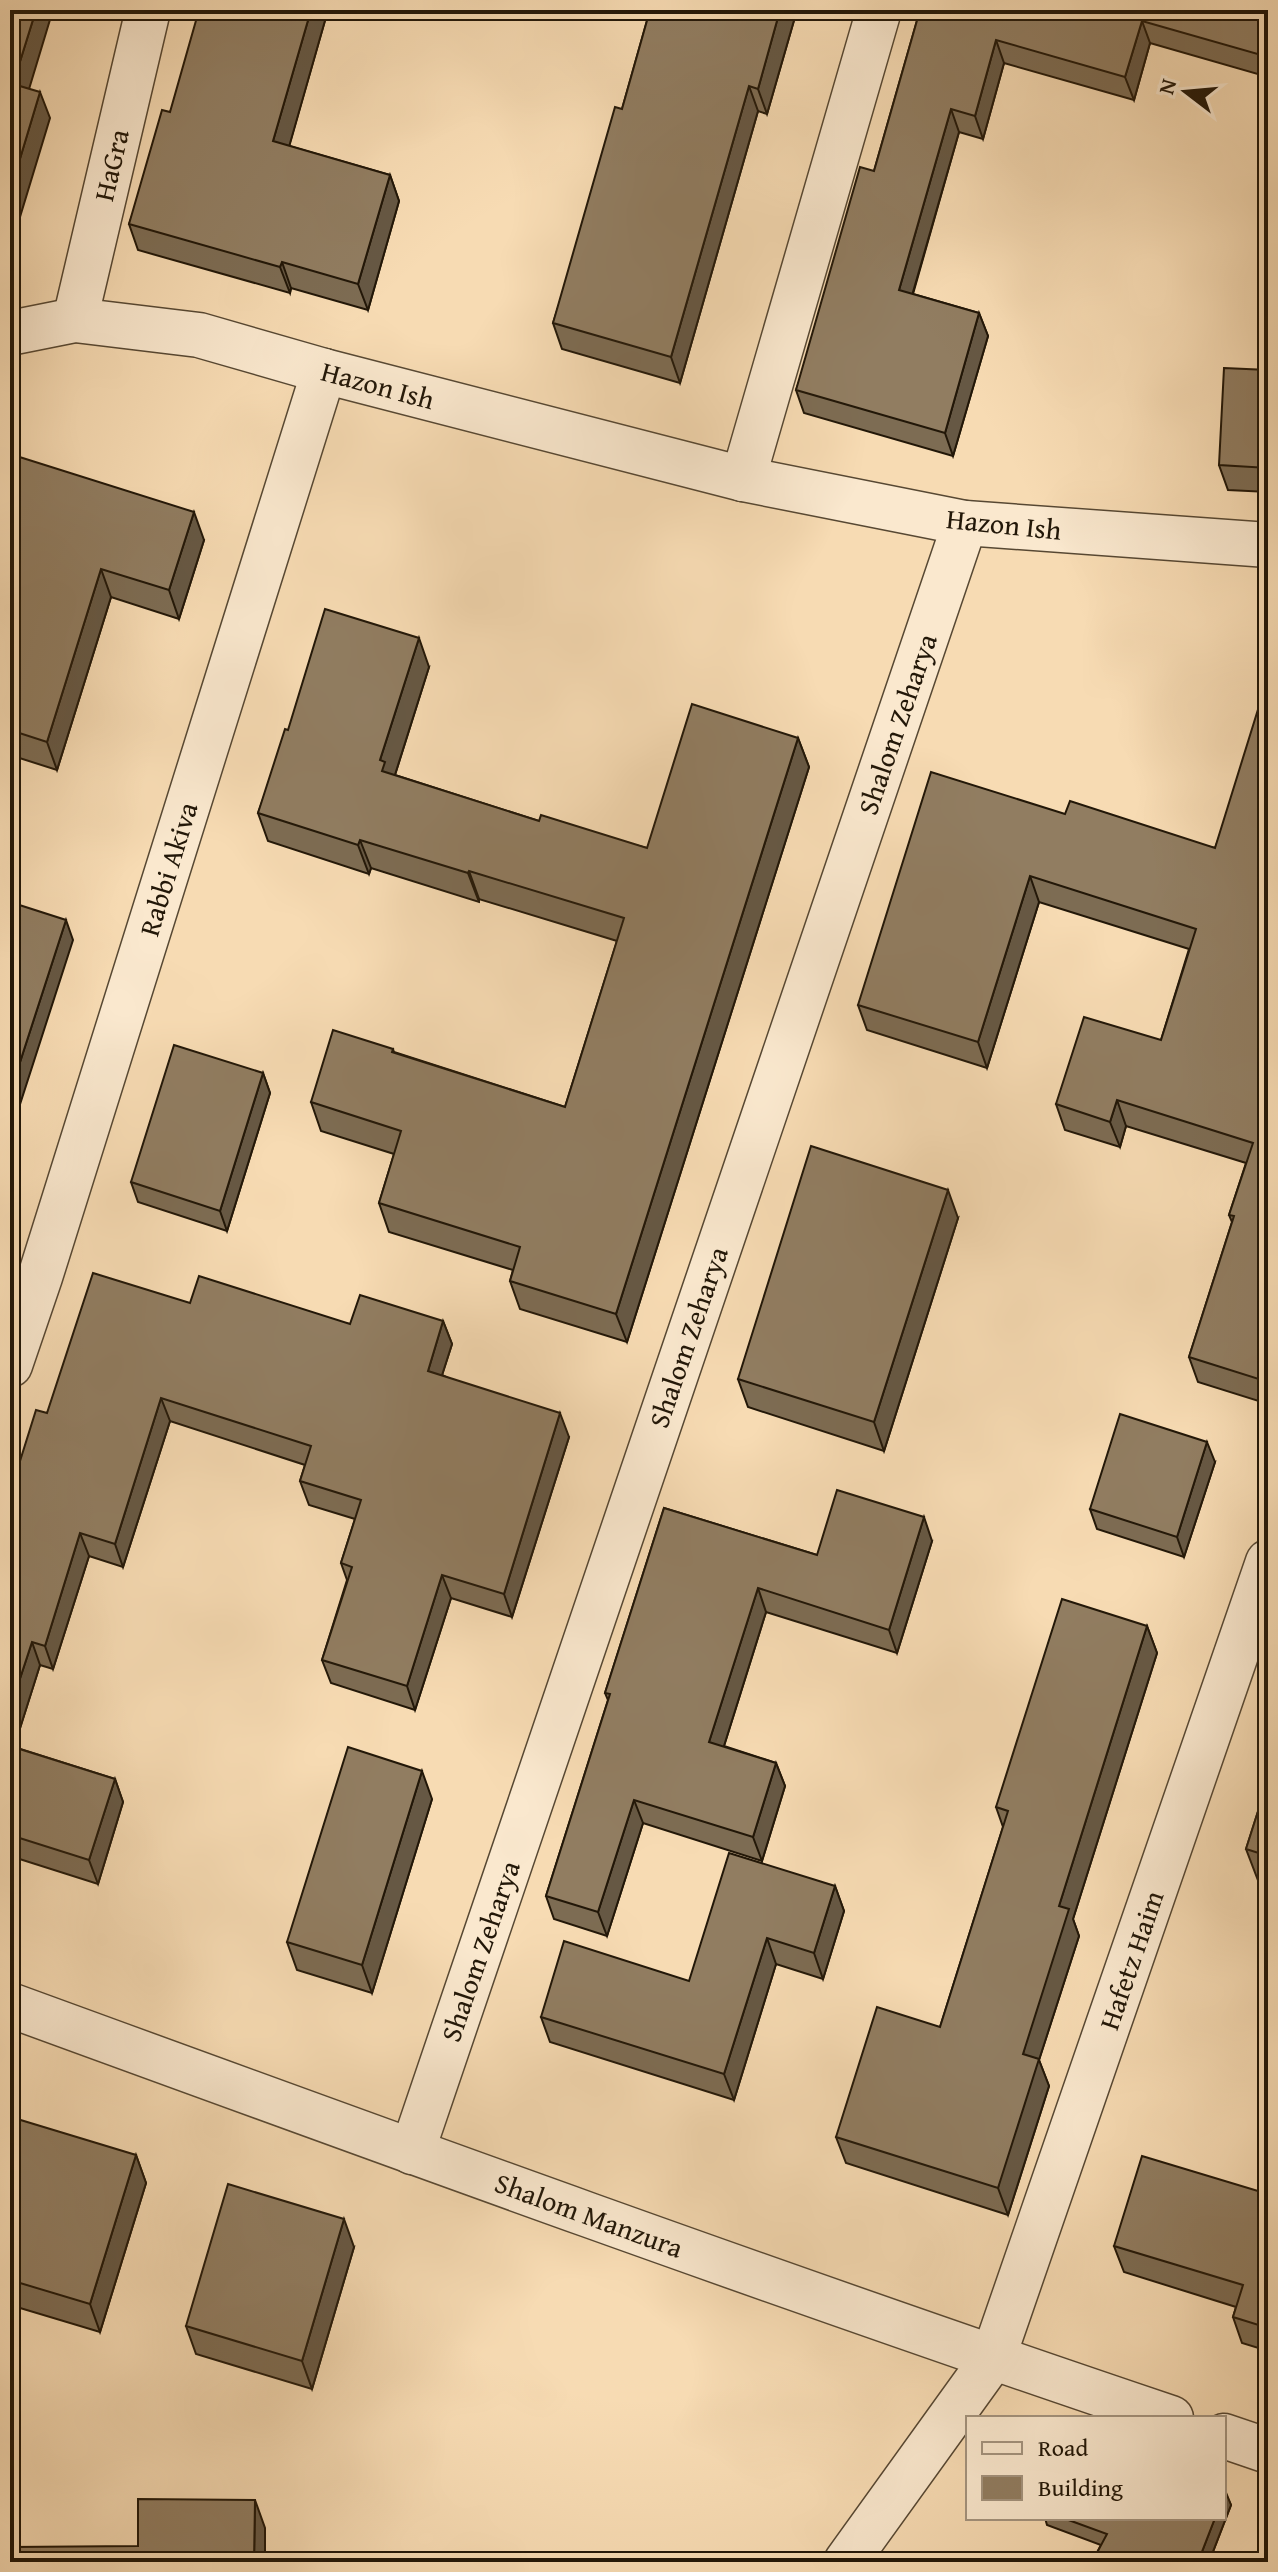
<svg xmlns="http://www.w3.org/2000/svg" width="1278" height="2572" viewBox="0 0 1278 2572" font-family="'Gentium Book Plus',serif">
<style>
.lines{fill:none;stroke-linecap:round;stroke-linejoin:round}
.minor-casing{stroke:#574833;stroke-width:47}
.tertiary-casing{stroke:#574833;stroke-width:47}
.minor{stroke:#fae8ce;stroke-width:44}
.tertiary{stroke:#fae8ce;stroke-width:44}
.wall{fill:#7d6c53;stroke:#221708;stroke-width:2}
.shaded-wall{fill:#665844;stroke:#221708;stroke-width:2}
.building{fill:#917d61;stroke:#221708;stroke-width:2}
.labels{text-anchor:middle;stroke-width:6;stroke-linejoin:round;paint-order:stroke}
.street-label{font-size:28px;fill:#221708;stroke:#fae8ce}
</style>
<rect width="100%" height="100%" fill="#f7dbb3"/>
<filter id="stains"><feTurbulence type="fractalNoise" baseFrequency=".0025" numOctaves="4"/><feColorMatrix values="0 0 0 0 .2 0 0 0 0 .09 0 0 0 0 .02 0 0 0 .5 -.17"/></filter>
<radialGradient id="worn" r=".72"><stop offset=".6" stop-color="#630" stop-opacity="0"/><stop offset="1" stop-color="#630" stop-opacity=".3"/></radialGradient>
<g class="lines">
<defs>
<g id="minor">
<path d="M75 320 148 10"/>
<path d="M10 333 75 320 199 335 324 371 743 479 965 523 1268 545"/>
<path d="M743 479 879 10"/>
<path d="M10 1365 40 1277 324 371"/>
<path d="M412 2152 965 523"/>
<path d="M846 2562 993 2358 1268 1562"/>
</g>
<g id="tertiary">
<path d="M10 2005C396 2146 782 2287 1171 2418"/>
<path d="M1224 2436 1268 2451"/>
</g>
</defs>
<use href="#minor" class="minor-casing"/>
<use href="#tertiary" class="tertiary-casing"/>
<use href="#minor" class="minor"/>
<use href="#tertiary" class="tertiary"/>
</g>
<g class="wall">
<path d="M328 10 289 146 390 175 399 201 368 310 291 288 290 293 138 250 129 224 170 112Z"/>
<path d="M650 10H797L767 114 758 111 680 383 562 349 553 323 622 109Z"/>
<path d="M920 10H1268V77L1150 43 1134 100 1004 63 983 139 959 132 913 294 979 313 988 336 953 456 804 413 796 390 874 171Z"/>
<path d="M1268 370V492L1228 490 1219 465Z"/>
<path d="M10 454 204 540 179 619 111 597 57 770 10 755Z"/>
<path d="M429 667 395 775 539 821 647 848 798 738 809 767 627 1342 520 1309 510 1281 513 1270 389 1232 379 1203 394 1154 321 1131 311 1102 393 1049 394 1052 565 1107 617 941 479 899V902L371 868 369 874 268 841 258 813 288 730Z"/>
<path d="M1268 706V1404L1198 1382 1189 1357 1232 1222 1229 1215 1246 1163 1126 1126 1120 1147 1065 1130 1056 1104 1161 1040 1189 949 1039 902 987 1068 867 1030 858 1005 1065 814 1215 848Z"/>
<path d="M263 1073 270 1093 227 1231 138 1202 131 1182Z"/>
<path d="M958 1218 884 1451 748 1407 738 1379Z"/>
<path d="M190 1303 350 1324 443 1321 452 1344 442 1375 569 1437 512 1617 451 1598 415 1710 331 1683 322 1660 347 1580 341 1563 355 1519 309 1505 300 1481 305 1465 170 1421 123 1567 89 1556 53 1669 40 1665 14 1747 115 1779 123 1802 98 1884 10 1856V1493L47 1413Z"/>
<path d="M1215 1462 1184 1557 1097 1529 1090 1509Z"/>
<path d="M664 1508 817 1555 932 1541 897 1653 766 1612 724 1746 776 1763 785 1786 762 1861 643 1823 607 1936 554 1919 546 1896 608 1700 605 1693Z"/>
<path d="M1147 1626 1157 1653 1073 1919 1079 1936 1039 2060 1049 2086 1008 2215 846 2163 836 2137 940 2027 1003 1827 996 1807Z"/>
<path d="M1268 1780V1886L1259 1883 1246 1849Z"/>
<path d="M432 1799 372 1993 297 1970 287 1942Z"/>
<path d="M835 1886 844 1911 823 1979 776 1964 734 2100 550 2042 541 2017 689 1981Z"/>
<path d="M10 2130 136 2155 146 2183 100 2332 10 2305Z"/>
<path d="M1268 2194V2351L1242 2343 1233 2317 1236 2307 1124 2272 1114 2246Z"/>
<path d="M354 2247 312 2389 196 2354 186 2326Z"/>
<path d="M1224 2490 1231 2505 1209 2562H1092L1101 2545 1047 2525 1045 2518H1224Z"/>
</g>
<g class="shaded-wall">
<path d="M36 10H51L52 13 23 109 13 84Z"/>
<path d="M311 10H328L283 168 273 141Z"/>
<path d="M780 10H797L767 114 758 89Z"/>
<path d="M1142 21 1150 43 1134 100 1125 77Z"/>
<path d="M996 40 1004 63 983 139 975 116Z"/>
<path d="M749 86 758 111 680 383 671 357Z"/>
<path d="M40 92 50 118 10 250V192Z"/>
<path d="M951 109 959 132 907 313 899 290Z"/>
<path d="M390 175 399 201 368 310 358 284Z"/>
<path d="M282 262 291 288 290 293 280 267Z"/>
<path d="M979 313 988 336 953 456 945 433Z"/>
<path d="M194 512 204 540 179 619 169 590Z"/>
<path d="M101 569 111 597 57 770 47 742Z"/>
<path d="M419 638 429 667 393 781 382 771 380 760Z"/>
<path d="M798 738 809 767 627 1342 616 1314Z"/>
<path d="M360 840 371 868 369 874 358 845Z"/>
<path d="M469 871 479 899V902L468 873Z"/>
<path d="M1030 876 1039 902 987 1068 978 1042Z"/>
<path d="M66 920 73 940 13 1126 10 1117V1093Z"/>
<path d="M263 1073 270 1093 227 1231 220 1211Z"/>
<path d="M1117 1100 1126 1126 1120 1147 1110 1122Z"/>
<path d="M948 1190 958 1218 884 1451 874 1422Z"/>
<path d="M443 1321 452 1344 436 1394 428 1371Z"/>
<path d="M161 1398 170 1421 123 1567 115 1544Z"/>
<path d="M560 1413 569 1437 512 1617 504 1594Z"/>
<path d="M1207 1442 1215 1462 1184 1557 1177 1537Z"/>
<path d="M924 1517 932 1541 897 1653 889 1630Z"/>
<path d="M80 1533 89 1556 53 1669 45 1646Z"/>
<path d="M442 1575 451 1598 415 1710 407 1686Z"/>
<path d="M758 1588 766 1612 718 1765 709 1742Z"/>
<path d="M1147 1626 1157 1653 1073 1919 1079 1936 1039 2060 1049 2086 1008 2215 998 2188 1023 2054 1059 1906Z"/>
<path d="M32 1642 40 1665 10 1760V1709Z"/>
<path d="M776 1763 785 1786 762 1861 753 1837Z"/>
<path d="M422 1771 432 1799 372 1993 362 1965Z"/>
<path d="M115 1779 123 1802 98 1884 89 1860Z"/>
<path d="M634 1800 643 1823 607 1936 598 1912Z"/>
<path d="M835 1886 844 1911 823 1979 814 1953Z"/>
<path d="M767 1938 776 1964 734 2100 724 2074Z"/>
<path d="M136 2155 146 2183 100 2332 90 2304Z"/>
<path d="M344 2219 354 2247 312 2389 302 2361Z"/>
<path d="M1225 2490 1231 2505 1209 2562H1198L1215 2518H1224Z"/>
<path d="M255 2500 265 2528V2562H254Z"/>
</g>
<g class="building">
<path d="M10 10H36L13 84 40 92 10 192Z"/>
<path d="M199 10H311L273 141 390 175 358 284 282 262 280 267 129 224 162 110 170 112Z"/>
<path d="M650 10H780L758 89 749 86 671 357 553 323 615 107 622 109Z"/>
<path d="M920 10H1268V57L1142 21 1125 77 996 40 975 116 951 109 899 290 979 313 945 433 796 390 860 167 874 171Z"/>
<path d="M1224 368 1268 370V468L1219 465Z"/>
<path d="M10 454 194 512 169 590 101 569 47 742 10 730Z"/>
<path d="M325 609 419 638 380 760 385 762 382 771 539 821 541 815 647 848 692 704 798 738 616 1314 510 1281 520 1247 379 1203 401 1131 311 1102 333 1030 393 1049 392 1052 565 1107 624 918 469 871 468 873 360 840 358 845 258 813 285 729 288 730Z"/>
<path d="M1260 703 1268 706V1382L1189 1357 1234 1216 1229 1215 1253 1143 1117 1100 1110 1122 1056 1104 1084 1017 1161 1040 1196 929 1030 876 978 1042 858 1005 931 772 1065 814 1070 801 1215 848Z"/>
<path d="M10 902 66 920 10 1093Z"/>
<path d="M174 1045 263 1073 220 1211 131 1182Z"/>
<path d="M811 1146 948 1190 874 1422 738 1379Z"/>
<path d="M93 1273 190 1303 199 1276 350 1324 360 1295 443 1321 428 1371 560 1413 504 1594 442 1575 407 1686 322 1660 352 1567 341 1563 361 1500 300 1481 311 1446 161 1398 115 1544 80 1533 45 1646 32 1642 10 1709V1493L36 1410 47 1413Z"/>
<path d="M1120 1414 1207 1442 1177 1537 1090 1509Z"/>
<path d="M837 1490 924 1517 889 1630 758 1588 709 1742 776 1763 753 1837 634 1800 598 1912 546 1896 610 1694 605 1693 664 1508 817 1555Z"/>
<path d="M1062 1599 1147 1626 1059 1906 1069 1909 1023 2054 1039 2059 998 2188 836 2137 877 2007 940 2027 1008 1811 996 1807Z"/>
<path d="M10 1746 115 1779 89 1860 10 1835Z"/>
<path d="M348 1747 422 1771 362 1965 287 1942Z"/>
<path d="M1268 1780V1856L1246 1849Z"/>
<path d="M729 1853 835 1886 814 1953 767 1938 724 2074 541 2017 564 1941 689 1981Z"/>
<path d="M14 2118 136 2155 90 2304 10 2280V2130Z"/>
<path d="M1142 2156 1268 2194V2328L1233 2317 1243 2285 1114 2246Z"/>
<path d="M228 2184 344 2219 302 2361 186 2326Z"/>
<path d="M138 2499 255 2500 254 2562H10V2547L138 2546Z"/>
<path d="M1063 2518H1215L1198 2562H1092L1107 2534Z"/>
</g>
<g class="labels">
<g class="street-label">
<text transform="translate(111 165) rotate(-77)" y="10">HaGra</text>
<text transform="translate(378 385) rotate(15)" y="10">Hazon Ish</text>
<text transform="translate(1004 524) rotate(6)" y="10">Hazon Ish</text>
<text transform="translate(897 724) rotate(-71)" y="10">Shalom Zeharya</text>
<text transform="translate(168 869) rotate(-73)" y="10">Rabbi Akiva</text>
<text transform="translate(688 1337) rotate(-71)" y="10">Shalom Zeharya</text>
<text transform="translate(480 1951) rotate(-71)" y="10">Shalom Zeharya</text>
<text transform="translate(1131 1960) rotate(-71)" y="10">Hafetz Haim</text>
<text transform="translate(589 2215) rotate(20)" y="10">Shalom Manzura</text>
</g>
</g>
<rect width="1278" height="2572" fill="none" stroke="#f7dbb3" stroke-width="40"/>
<rect x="12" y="12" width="1254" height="2548" fill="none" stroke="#221708" stroke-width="4"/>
<rect x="20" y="20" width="1238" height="2532" fill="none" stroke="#221708" stroke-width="2"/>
<rect x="966" y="2416" width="260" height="104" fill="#fae8ce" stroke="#a4947f" stroke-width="2"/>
<rect x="982" y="2442" width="40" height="12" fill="#fae8ce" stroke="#a4947f" stroke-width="2"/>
<text x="1038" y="2456" font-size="24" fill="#221708">Road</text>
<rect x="982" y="2476" width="40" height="24" fill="#917d61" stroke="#a4947f" stroke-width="2"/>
<text x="1038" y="2496" font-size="24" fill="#221708">Building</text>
<g transform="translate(1186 92) rotate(286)" stroke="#fae8ce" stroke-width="6" paint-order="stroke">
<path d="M0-6L14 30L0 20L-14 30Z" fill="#221708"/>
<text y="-12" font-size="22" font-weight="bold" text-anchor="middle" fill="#221708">N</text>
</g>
<rect width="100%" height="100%" filter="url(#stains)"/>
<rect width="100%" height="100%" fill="url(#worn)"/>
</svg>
